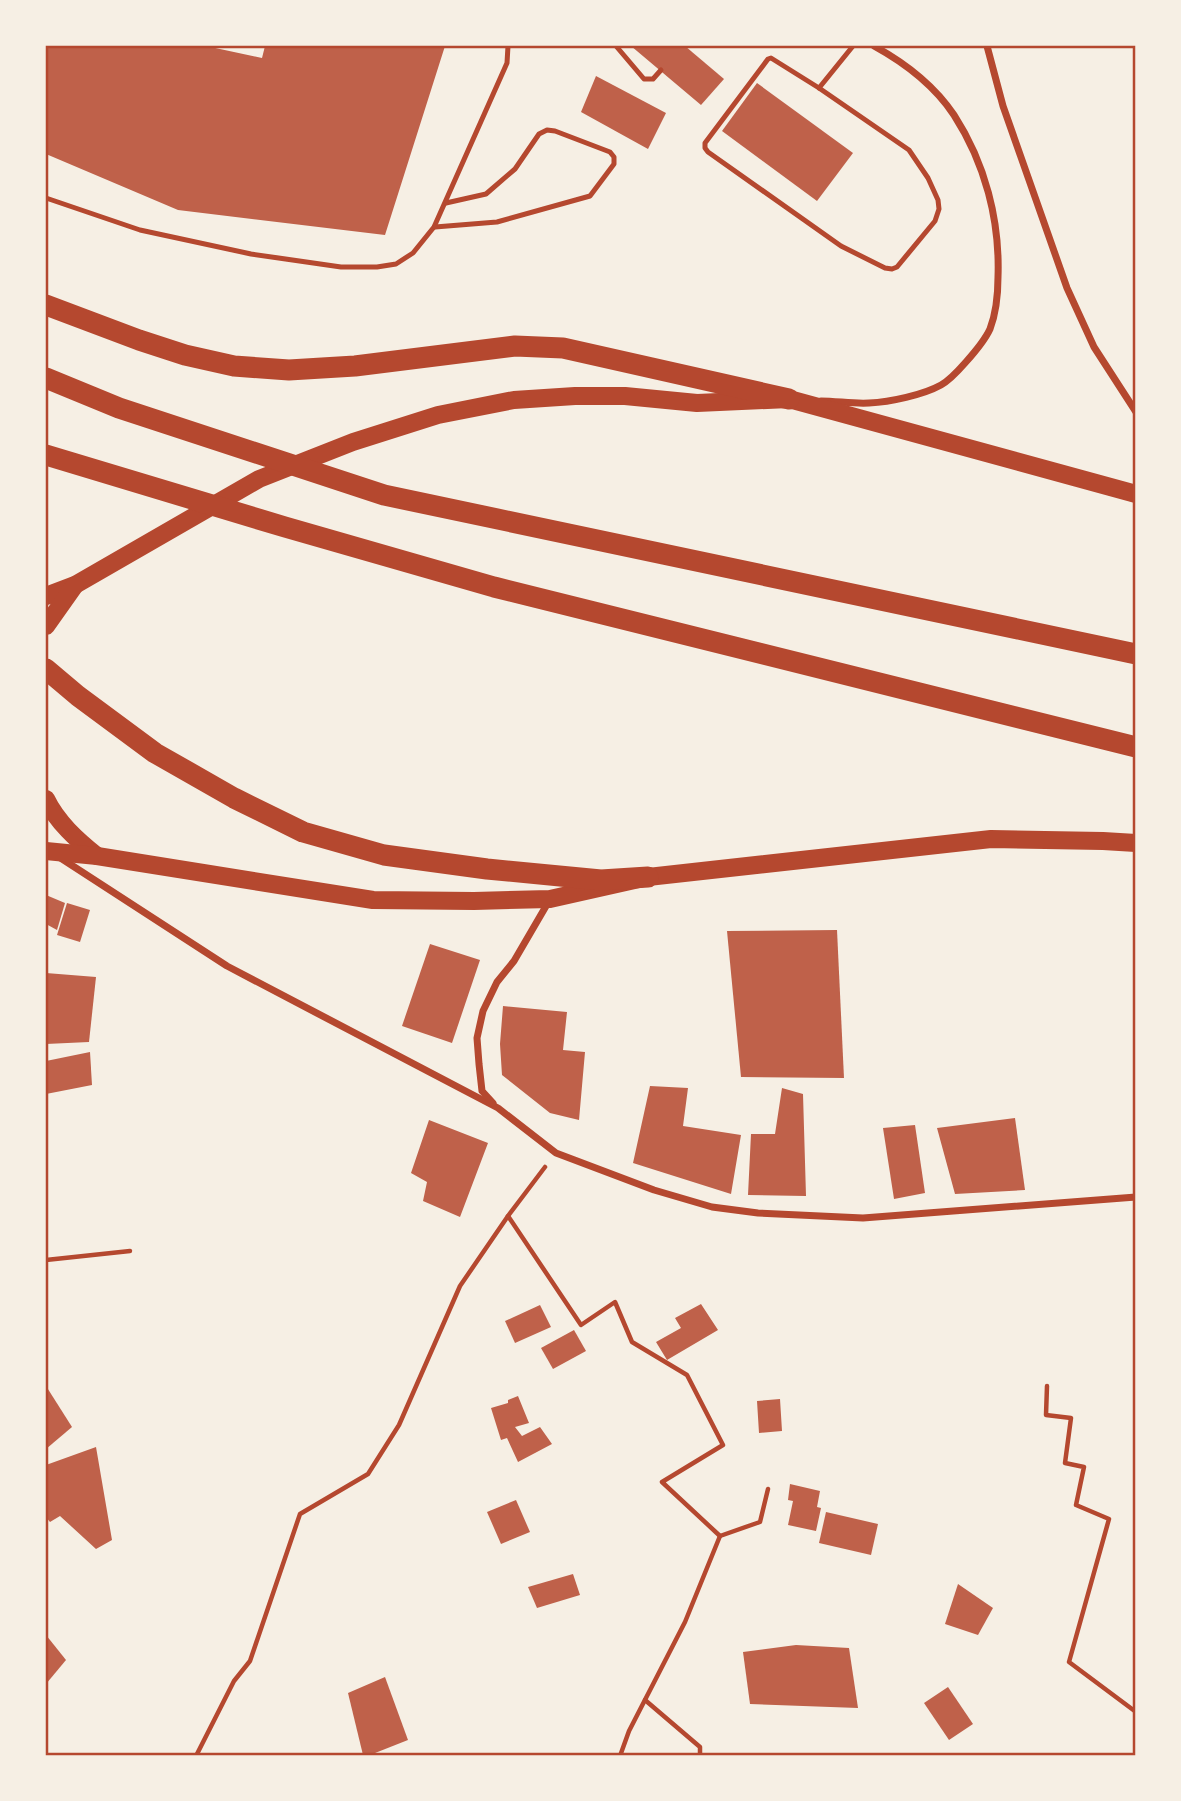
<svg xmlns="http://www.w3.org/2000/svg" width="1181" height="1801" viewBox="0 0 1181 1801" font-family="Quicksand,sans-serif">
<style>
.building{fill:#bf614a}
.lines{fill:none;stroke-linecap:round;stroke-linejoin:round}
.path{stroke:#b5482f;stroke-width:4.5}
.service{stroke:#b5482f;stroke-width:5}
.minor{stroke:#b5482f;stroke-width:7}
.primary{stroke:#b5482f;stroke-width:18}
.motorway{stroke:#b5482f;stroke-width:21}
.neatline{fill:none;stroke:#b5482f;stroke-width:2.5}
</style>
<rect width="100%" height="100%" fill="#f6efe4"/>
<g class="building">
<path d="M46 46H206L262 58 265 46H445L385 235 178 210 46 154Z"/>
<path d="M631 46H685L724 79 701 105Z"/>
<path d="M596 76 666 113 648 149 581 112Z"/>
<path d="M757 83 853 153 817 201 722 131Z"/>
<path d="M46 895 65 903 57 930 46 924Z"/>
<path d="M67 903 90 910 80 942 57 935Z"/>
<path d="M837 930 844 1078 741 1077 727 931Z"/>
<path d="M430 944 480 960 452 1043 402 1026Z"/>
<path d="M46 973 96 977 89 1042 46 1044Z"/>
<path d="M503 1006 567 1012 563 1050 585 1052 579 1120 550 1113 502 1075 500 1044Z"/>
<path d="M90 1052 92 1085 46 1094V1061Z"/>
<path d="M650 1086 688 1088 683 1126 741 1135 731 1194 633 1163Z"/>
<path d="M782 1088 803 1094 806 1196 748 1195 751 1134H775Z"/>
<path d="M1015 1118 1025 1190 955 1194 937 1128Z"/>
<path d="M429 1120 488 1143 460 1217 423 1201 427 1182 411 1173Z"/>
<path d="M915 1125 925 1193 894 1199 883 1128Z"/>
<path d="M701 1304 718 1330 667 1360 656 1342 681 1328 675 1318Z"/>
<path d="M540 1305 551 1327 515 1343 505 1321Z"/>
<path d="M574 1330 586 1351 553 1369 541 1348Z"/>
<path d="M46 1386 72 1427 46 1449Z"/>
<path d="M518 1396 529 1423 515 1427 522 1436 540 1427 552 1444 518 1462 507 1438 501 1440 491 1408 508 1403V1400Z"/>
<path d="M780 1399 782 1431 759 1433 757 1401Z"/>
<path d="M96 1447 112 1540 96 1549 60 1516 50 1522 46 1517V1465Z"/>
<path d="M790 1484 820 1491 817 1507 821 1508 816 1531 788 1525 793 1501 788 1500Z"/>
<path d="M516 1500 530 1532 501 1544 487 1512Z"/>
<path d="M826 1512 878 1524 871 1555 819 1543Z"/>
<path d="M573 1574 580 1595 537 1608 528 1587Z"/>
<path d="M958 1584 993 1608 978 1635 945 1624Z"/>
<path d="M46 1635 66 1660 46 1684Z"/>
<path d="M796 1645 849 1648 858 1708 750 1704 743 1652Z"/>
<path d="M385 1677 408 1740 370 1755H363L348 1693Z"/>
<path d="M948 1687 973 1724 949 1740 924 1703Z"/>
</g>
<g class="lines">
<g class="path">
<path d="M508 1216 581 1325 615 1302 632 1342 687 1375 723 1445 662 1482 720 1536"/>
<path d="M46 1260 130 1251"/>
<path d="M1047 1386 1046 1415 1071 1418 1065 1463 1084 1467 1076 1505 1109 1519 1069 1662 1136 1712"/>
<path d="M645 1700 700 1747V1756"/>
<path d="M196 1756 234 1681 250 1661 300 1514 368 1474 399 1425 460 1286 508 1216 545 1167"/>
<path d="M620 1756 629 1731 685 1622 720 1536 760 1522 768 1489"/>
</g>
<g class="service">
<path d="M616 46 644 79H653L661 70"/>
<path d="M771 58 819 88 909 150 928 178 938 200 939 209 935 221 897 267 892 269 885 268 841 246 708 152 705 148V143L768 59Z"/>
<path d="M819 88 853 46"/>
<path d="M46 198 140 230 251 254 341 267H377L396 264 413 253 434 227 507 63 508 46"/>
<path d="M435 227 497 222 590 196 614 164V157L610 152 555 131 547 130 539 134 515 169 486 194 446 203"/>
</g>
<g class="minor">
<path d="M987 46 1003 106 1067 288 1094 347 1136 412"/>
<path d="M821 401C837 401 853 404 869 403 890 402 923 395 941 385 950 380 958 371 965 363 974 353 984 342 990 329 996 313 998 294 998 277 1000 220 985 163 954 115 934 85 905 63 874 46"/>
<path d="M59 857 227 966 498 1108 556 1153 654 1190 712 1207 758 1213 863 1218 1136 1197"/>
<path d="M493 1103 482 1091 479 1064 477 1038 483 1011 497 982 514 961 549 901"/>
</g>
<g class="primary">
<path d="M46 596 75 585 259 479 353 442 438 415 514 400 575 396H625L697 403 789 399 1136 494"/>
<path d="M46 626 75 585"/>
<path d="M46 799C57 822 77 840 97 856"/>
<path d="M46 851 97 856 373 900 474 901 550 899 648 877 991 839 1103 841 1136 843"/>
</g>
<g class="motorway">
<path d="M46 305 139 340 185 355 234 366 289 370 355 366 515 346 563 348 789 399"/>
<path d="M46 378 119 408 384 495 1136 654"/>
<path d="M46 455 285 527 494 587 1136 747"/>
<path d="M46 669 78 696 155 753 234 798 303 832 384 855 487 869 601 880 648 877"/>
</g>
</g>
<rect width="1181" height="1801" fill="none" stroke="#f6efe4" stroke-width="94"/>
<rect x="47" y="47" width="1087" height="1707" class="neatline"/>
</svg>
